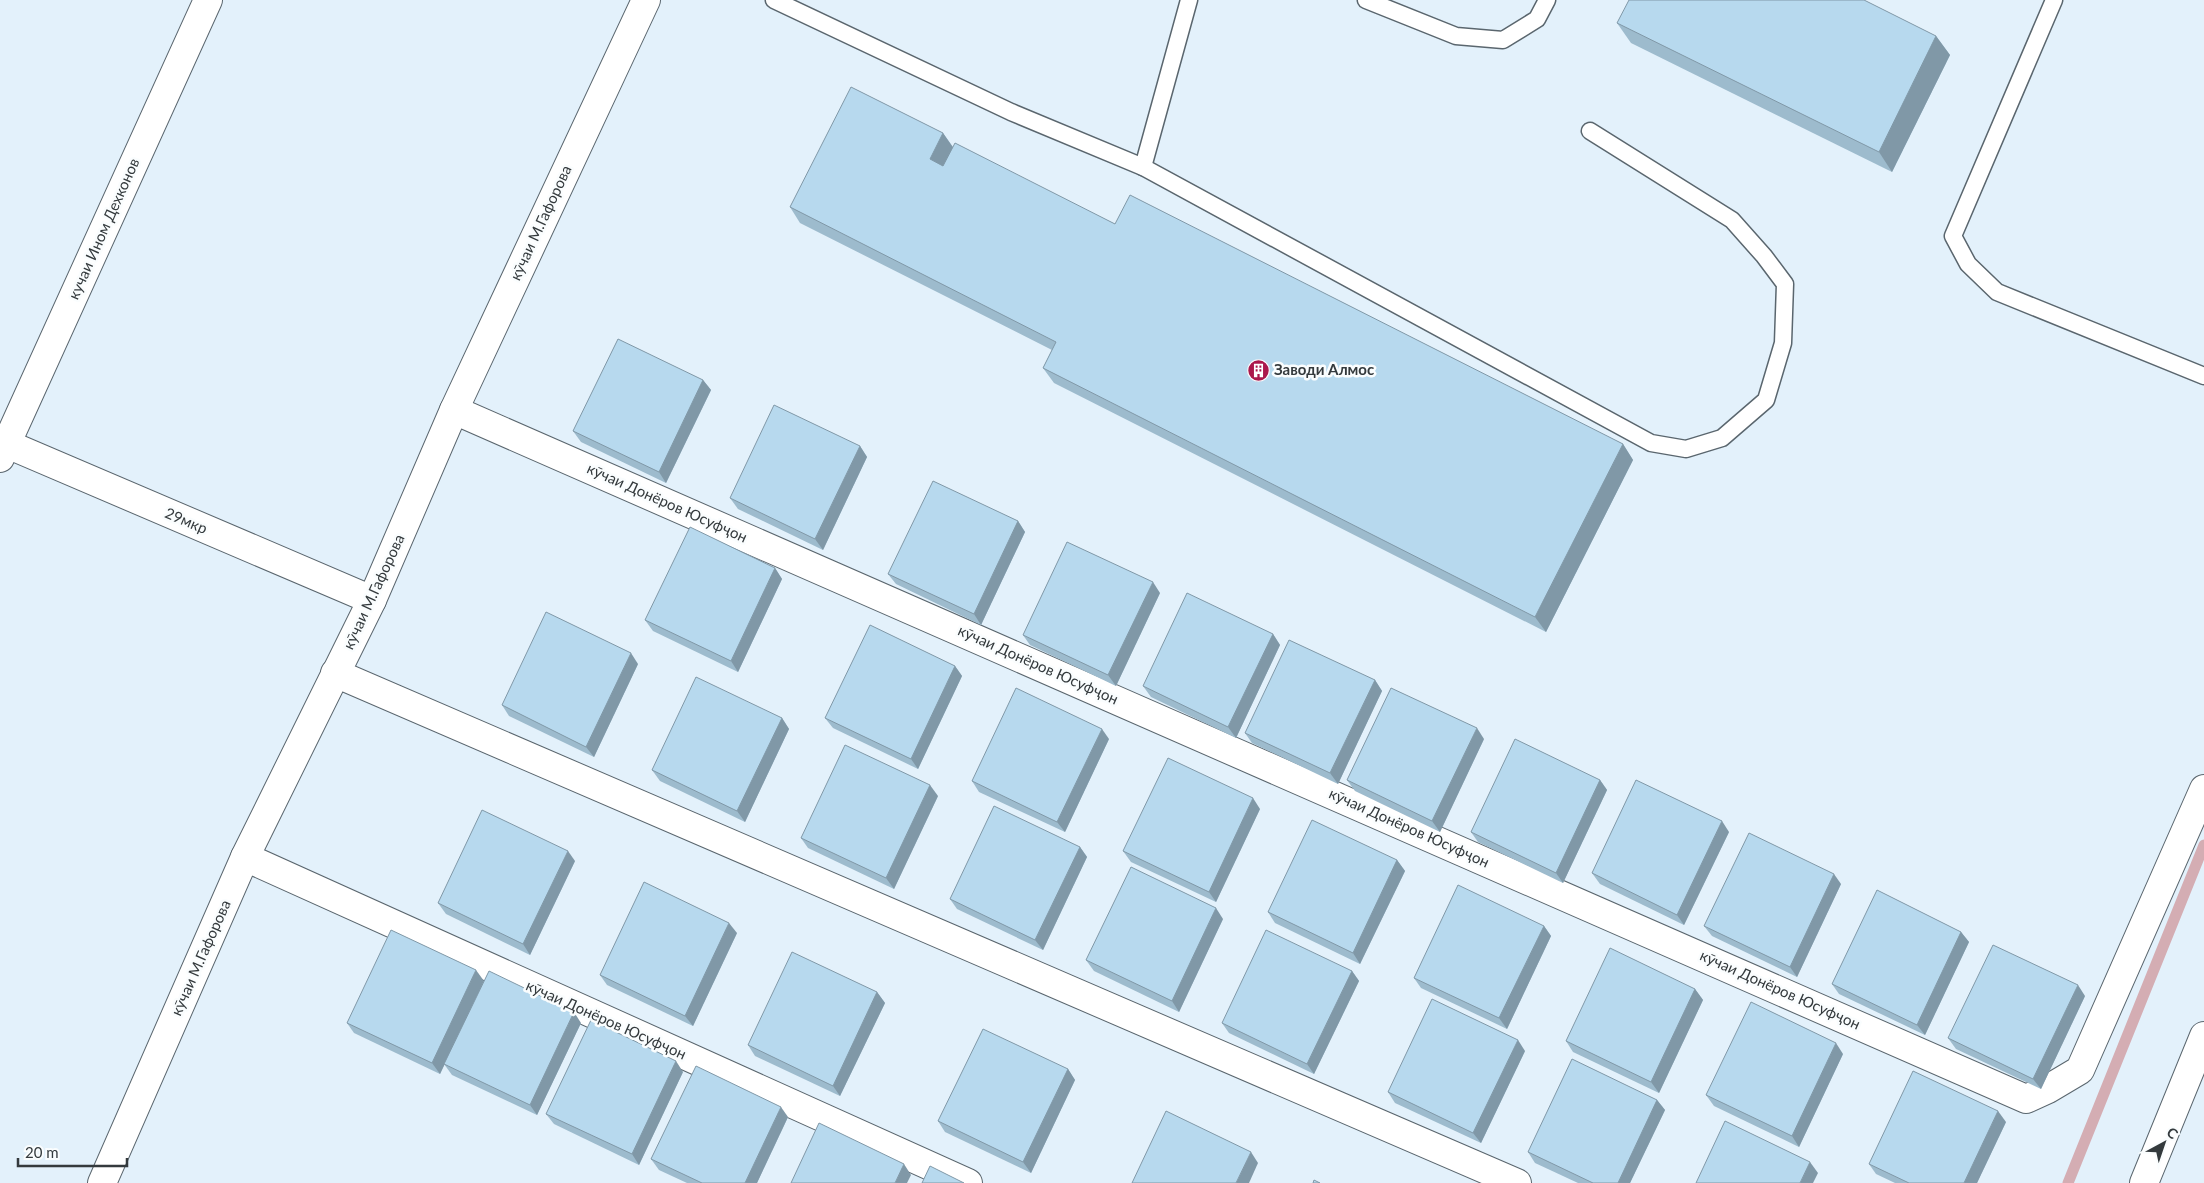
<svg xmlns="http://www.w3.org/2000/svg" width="2204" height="1183" viewBox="0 0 2204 1183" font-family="Lato,sans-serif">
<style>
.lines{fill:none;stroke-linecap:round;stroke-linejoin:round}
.stream{stroke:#d4adb3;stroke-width:11}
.service-casing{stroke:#5a666e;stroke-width:19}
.minor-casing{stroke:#5a666e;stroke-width:30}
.service{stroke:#fff;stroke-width:16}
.minor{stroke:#fff;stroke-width:28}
.wall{fill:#9dbbcd}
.shaded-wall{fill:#8098a7}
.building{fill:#b7d9ee;stroke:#8098a7}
.labels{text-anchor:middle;stroke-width:5;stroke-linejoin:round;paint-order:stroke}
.street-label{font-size:15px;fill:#343a3d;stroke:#fafdfe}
.poi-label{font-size:15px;font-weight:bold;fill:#343a3d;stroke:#fafdfe;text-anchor:start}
</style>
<rect width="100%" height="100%" fill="#e3f1fb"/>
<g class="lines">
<path class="stream" d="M2068 1183 2204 845"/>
<defs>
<g id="service">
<path d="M774 0 1011 112 1143 167 1651 443 1686 449 1722 438 1766 400 1783 343 1785 284 1764 256 1732 220 1590 131"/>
<path d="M1366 0 1456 36 1503 40 1537 19 1547 0"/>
<path d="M2054 0 1953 236 1968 264 1997 292 2204 376"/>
<path d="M1143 167 1189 0"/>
</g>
<g id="minor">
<path d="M454 410 2026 1099 2048 1089 2080 1070 2204 789"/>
<path d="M0 441 372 600"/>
<path d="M0 458 208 0"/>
<path d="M335 673 1517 1183"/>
<path d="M245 857 968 1183"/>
<path d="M102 1183 245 857 372 600 454 410 646 0"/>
<path d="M2144 1183 2204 1036"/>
</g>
</defs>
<use href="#service" class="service-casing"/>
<use href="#minor" class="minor-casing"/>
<use href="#service" class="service"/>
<use href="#minor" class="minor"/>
</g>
<g class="wall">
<path d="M1617 23 1936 36 1950 55 1892 172 1631 43Z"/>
<path d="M943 133 953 147 1115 224 1623 444 1633 460 1546 632 1054 383 1043 368 1052 350 800 223 790 207Z"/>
<path d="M703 380 711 390 666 483 581 442 573 431Z"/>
<path d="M860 446 867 457 823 550 738 509 730 498Z"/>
<path d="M1018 521 1025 532 981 625 896 584 888 574Z"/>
<path d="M775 568 782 579 738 672 653 631 645 620Z"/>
<path d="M1160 593 1116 686 1030 645 1023 635Z"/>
<path d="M1273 634 1280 645 1236 738 1151 697 1143 686Z"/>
<path d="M638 664 594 757 509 716 502 705Z"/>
<path d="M955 666 962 676 918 769 833 728 825 718Z"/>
<path d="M1375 680 1382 691 1338 784 1252 743 1245 733Z"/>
<path d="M782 718 789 729 745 822 660 781 652 770Z"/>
<path d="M1109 739 1065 832 979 792 972 781Z"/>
<path d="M1484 739 1440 832 1355 791 1347 780Z"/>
<path d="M1600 780 1607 790 1563 883 1478 842 1471 832Z"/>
<path d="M938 796 894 889 808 848 801 838Z"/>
<path d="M1260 809 1216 902 1131 862 1123 851Z"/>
<path d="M1729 832 1684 925 1600 884 1592 873Z"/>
<path d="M1080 847 1087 857 1043 950 957 909 950 899Z"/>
<path d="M1397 860 1405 871 1360 964 1275 923 1268 912Z"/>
<path d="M575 861 530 955 446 914 438 903Z"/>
<path d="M1841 884 1797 977 1712 936 1704 926Z"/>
<path d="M1223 919 1179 1012 1094 971 1086 960Z"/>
<path d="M1544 926 1551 936 1507 1029 1421 988 1414 978Z"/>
<path d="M1961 932 1969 942 1925 1035 1839 994 1832 984Z"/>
<path d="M737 933 693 1026 607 985 600 975Z"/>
<path d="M1352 971 1359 981 1314 1074 1229 1033 1222 1023Z"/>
<path d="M484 981 440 1074 354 1033 347 1023Z"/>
<path d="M1695 989 1703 1000 1659 1093 1573 1052 1566 1041Z"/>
<path d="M877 992 885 1003 840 1096 755 1056 748 1045Z"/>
<path d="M2085 996 2041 1089 1956 1049 1948 1038Z"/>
<path d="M581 1023 537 1115 452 1075 444 1064Z"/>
<path d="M1525 1051 1481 1143 1395 1103 1388 1092Z"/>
<path d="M1843 1054 1799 1147 1714 1106 1706 1095Z"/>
<path d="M1068 1069 1075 1080 1031 1173 945 1132 938 1121Z"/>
<path d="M683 1072 639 1165 554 1124 546 1114Z"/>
<path d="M1657 1100 1665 1110 1630 1183H1578L1535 1163 1528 1152Z"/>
<path d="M788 1117 757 1183H687L659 1170 651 1159Z"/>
<path d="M2006 1122 1977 1183H1895L1876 1174 1869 1164Z"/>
</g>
<g class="shaded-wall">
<path d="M1936 36 1950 55 1892 172 1879 152Z"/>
<path d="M943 133 954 149 940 174 930 159Z"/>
<path d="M703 380 711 390 666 483 659 472Z"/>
<path d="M1623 444 1633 460 1546 632 1535 617Z"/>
<path d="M860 446 867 457 823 550 815 539Z"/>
<path d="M1018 521 1025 532 981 625 974 614Z"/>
<path d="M775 568 782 579 738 672 731 661Z"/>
<path d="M1153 582 1160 593 1116 686 1108 675Z"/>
<path d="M1273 634 1280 645 1236 738 1228 727Z"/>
<path d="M631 653 638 664 594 757 586 747Z"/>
<path d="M955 666 962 676 918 769 911 759Z"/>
<path d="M1375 680 1382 691 1338 784 1330 773Z"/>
<path d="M782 718 789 729 745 822 737 811Z"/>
<path d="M1477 728 1484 739 1440 832 1432 821Z"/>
<path d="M1102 729 1109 739 1065 832 1057 822Z"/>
<path d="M1600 780 1607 790 1563 883 1556 873Z"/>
<path d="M930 785 938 796 894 889 886 878Z"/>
<path d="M1253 798 1260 809 1216 902 1209 892Z"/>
<path d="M1722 821 1729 832 1684 925 1677 915Z"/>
<path d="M1080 847 1087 857 1043 950 1035 940Z"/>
<path d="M568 851 575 861 530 955 523 944Z"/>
<path d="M1397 860 1405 871 1360 964 1353 953Z"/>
<path d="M1834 874 1841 884 1797 977 1790 967Z"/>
<path d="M1216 908 1223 919 1179 1012 1172 1001Z"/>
<path d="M729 923 737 933 693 1026 685 1016Z"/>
<path d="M1544 926 1551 936 1507 1029 1499 1018Z"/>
<path d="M1961 932 1969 942 1925 1035 1917 1025Z"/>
<path d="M476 970 484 981 440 1074 432 1063Z"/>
<path d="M1352 971 1359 981 1314 1074 1307 1064Z"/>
<path d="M2078 985 2085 996 2041 1089 2033 1079Z"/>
<path d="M1695 989 1703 1000 1659 1093 1651 1082Z"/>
<path d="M877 992 885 1003 840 1096 833 1086Z"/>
<path d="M574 1012 581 1023 537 1115 530 1105Z"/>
<path d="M1518 1040 1525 1051 1481 1143 1473 1133Z"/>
<path d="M1836 1043 1843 1054 1799 1147 1792 1136Z"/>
<path d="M676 1061 683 1072 639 1165 632 1154Z"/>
<path d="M1068 1069 1075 1080 1031 1173 1023 1162Z"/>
<path d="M1657 1100 1665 1110 1630 1183H1618Z"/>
<path d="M781 1107 788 1117 757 1183H745Z"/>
<path d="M1998 1111 2006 1122 1977 1183H1964Z"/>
<path d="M1251 1152 1258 1163 1249 1183H1236Z"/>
<path d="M1810 1162 1818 1173 1813 1183H1800Z"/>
<path d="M904 1164 911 1175 907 1183H895Z"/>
</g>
<g class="building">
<path d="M1629 0H1864L1936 36 1879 152 1617 23Z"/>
<path d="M851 87 943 133 930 159 943 166 955 143 1115 224 1130 195 1623 444 1535 617 1043 368 1056 342 790 207Z"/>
<path d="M618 339 703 380 659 472 573 431Z"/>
<path d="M774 405 860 446 815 539 730 498Z"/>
<path d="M933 481 1018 521 974 614 888 574Z"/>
<path d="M690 527 775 568 731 661 645 620Z"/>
<path d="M1067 542 1153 582 1108 675 1023 635Z"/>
<path d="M1187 593 1273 634 1228 727 1143 686Z"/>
<path d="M546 612 631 653 586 747 502 705Z"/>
<path d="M870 625 955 666 911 759 825 718Z"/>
<path d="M1289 640 1375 680 1330 773 1245 733Z"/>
<path d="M696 677 782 718 737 811 652 770Z"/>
<path d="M1016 688 1102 729 1057 822 972 781Z"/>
<path d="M1391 688 1477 728 1432 821 1347 780Z"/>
<path d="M1515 739 1600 780 1556 873 1471 832Z"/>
<path d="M845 745 930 785 886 878 801 838Z"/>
<path d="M1168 758 1253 798 1209 892 1123 851Z"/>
<path d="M1636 780 1722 821 1677 915 1592 873Z"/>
<path d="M994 806 1080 847 1035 940 950 899Z"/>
<path d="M482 810 568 851 523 944 438 903Z"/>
<path d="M1312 820 1397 860 1353 953 1268 912Z"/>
<path d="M1749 833 1834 874 1790 967 1704 926Z"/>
<path d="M1131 867 1216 908 1172 1001 1086 960Z"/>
<path d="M644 882 729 923 685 1016 600 975Z"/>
<path d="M1458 885 1544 926 1499 1018 1414 978Z"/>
<path d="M1877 890 1961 932 1917 1025 1832 984Z"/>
<path d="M391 930 476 970 432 1063 347 1023Z"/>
<path d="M1266 930 1352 971 1307 1064 1222 1023Z"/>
<path d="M1993 945 2078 985 2033 1079 1948 1038Z"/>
<path d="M1610 948 1695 989 1651 1082 1566 1041Z"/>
<path d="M792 952 877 992 833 1086 748 1045Z"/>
<path d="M489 971 574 1012 530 1105 444 1064Z"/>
<path d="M1432 999 1518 1040 1473 1133 1388 1092Z"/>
<path d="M1751 1002 1836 1043 1792 1136 1706 1095Z"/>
<path d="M591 1020 676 1061 632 1154 546 1114Z"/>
<path d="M983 1029 1068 1069 1023 1162 938 1121Z"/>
<path d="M1572 1059 1657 1100 1618 1183H1593L1528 1152Z"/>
<path d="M696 1066 781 1107 745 1183H702L651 1159Z"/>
<path d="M1913 1071 1998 1111 1964 1183H1909L1869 1164Z"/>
<path d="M1166 1111 1251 1152 1236 1183H1132Z"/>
<path d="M1725 1121 1810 1162 1800 1183H1696Z"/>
<path d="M819 1123 904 1164 895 1183H791Z"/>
<path d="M930 1166 964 1183H922Z"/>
<path d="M1314 1180 1320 1183H1313Z"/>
</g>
<defs>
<symbol id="building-disc" viewBox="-11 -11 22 22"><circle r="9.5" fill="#ab184c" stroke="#fafdfe"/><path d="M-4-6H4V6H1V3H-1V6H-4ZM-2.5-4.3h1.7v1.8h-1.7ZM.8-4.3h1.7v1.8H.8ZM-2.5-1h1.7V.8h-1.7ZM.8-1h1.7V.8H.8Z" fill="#fff"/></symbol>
</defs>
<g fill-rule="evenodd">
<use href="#building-disc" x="1246" y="358" width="25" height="25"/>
</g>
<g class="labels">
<g class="street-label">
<text transform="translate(541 223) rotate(-65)" y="5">кӯчаи М.Гафорова</text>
<text transform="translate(104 229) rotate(-66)" y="5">кучаи Ином Дехконов</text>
<text transform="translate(667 503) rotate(24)" y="5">кӯчаи Донёров Юсуфҷон</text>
<text transform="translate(186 521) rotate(23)" y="5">29мкр</text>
<text transform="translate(374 592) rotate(-65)" y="5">кӯчаи М.Гафорова</text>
<text transform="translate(1038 665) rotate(24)" y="5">кӯчаи Донёров Юсуфҷон</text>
<text transform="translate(1409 828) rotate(24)" y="5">кӯчаи Донёров Юсуфҷон</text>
<text transform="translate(201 958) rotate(-66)" y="5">кӯчаи М.Гафорова</text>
<text transform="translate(1780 990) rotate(24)" y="5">кӯчаи Донёров Юсуфҷон</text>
<text transform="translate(606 1020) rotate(24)" y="5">кӯчаи Донёров Юсуфҷон</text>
</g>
<g class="poi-label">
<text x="1274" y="375">Заводи Алмос</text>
</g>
</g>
<g transform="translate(2164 1143) rotate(40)" stroke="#fafdfe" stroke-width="4" paint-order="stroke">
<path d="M0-4L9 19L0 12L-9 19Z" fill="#343a3d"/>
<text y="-8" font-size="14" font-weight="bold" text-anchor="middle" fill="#343a3d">С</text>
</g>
<path d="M18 1158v8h109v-8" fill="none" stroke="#343a3d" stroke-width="2.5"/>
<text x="25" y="1158" font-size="15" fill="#343a3d" stroke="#fafdfe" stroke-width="4" paint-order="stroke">20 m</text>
</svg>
